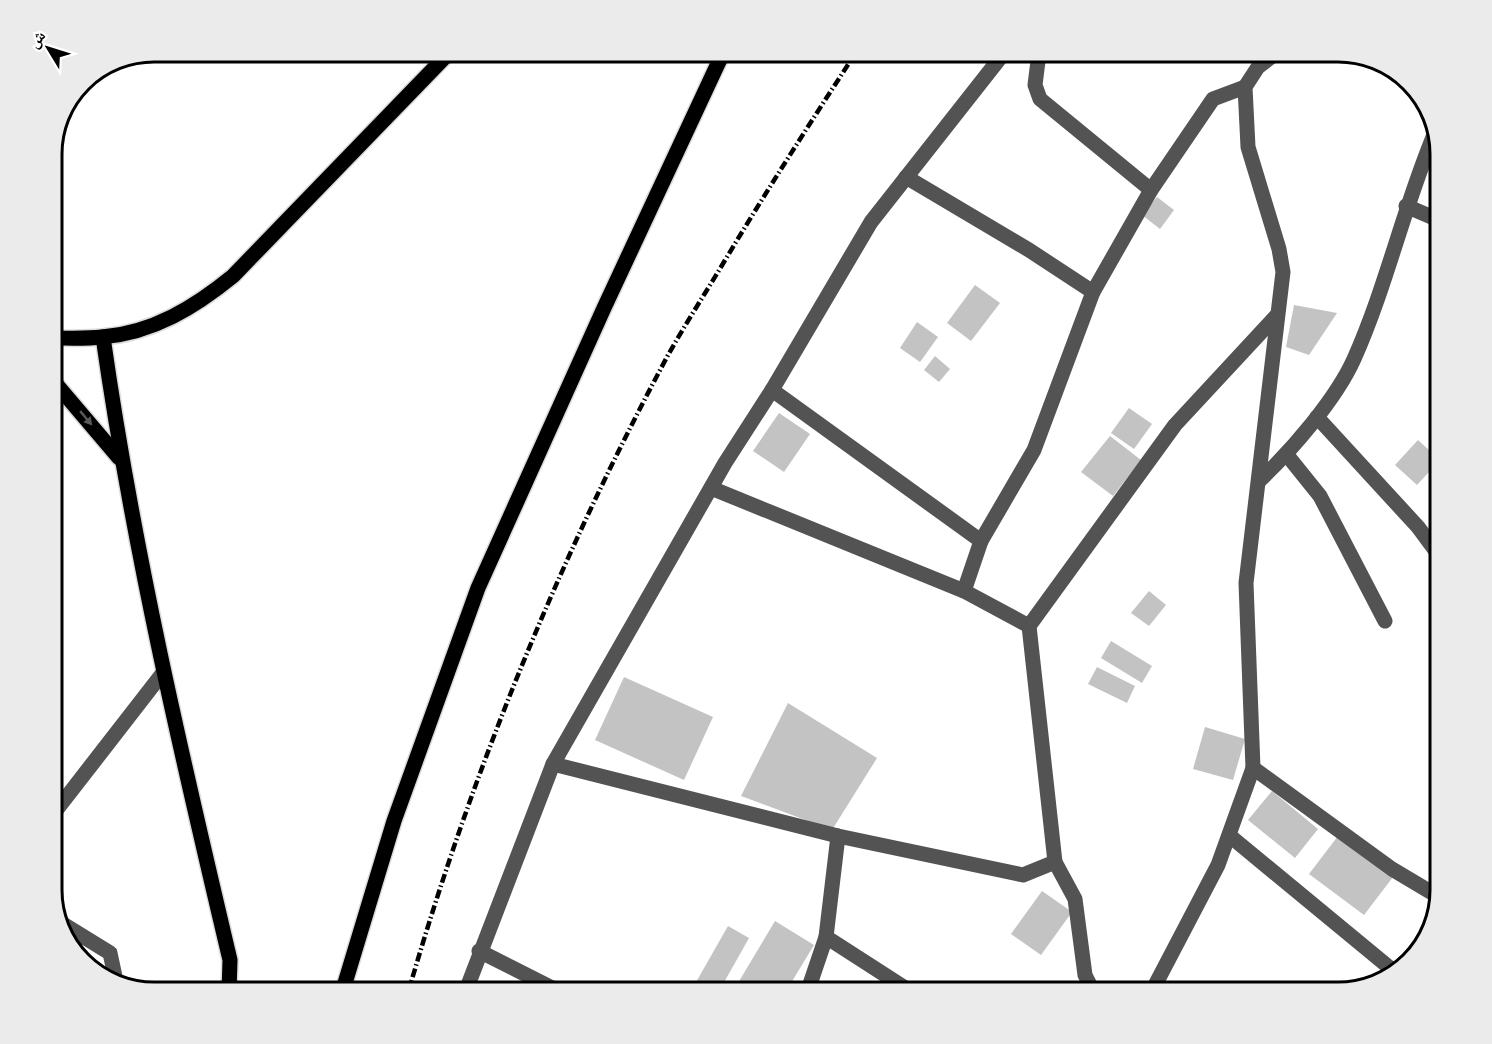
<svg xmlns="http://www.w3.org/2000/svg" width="1492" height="1044" viewBox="0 0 1492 1044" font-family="Jost,'Noto Naskh Arabic',sans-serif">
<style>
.building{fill:#c3c3c3}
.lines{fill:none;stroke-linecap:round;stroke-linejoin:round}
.major-casing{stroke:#dbdbdb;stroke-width:18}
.minor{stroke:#535353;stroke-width:15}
.major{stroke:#000;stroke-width:15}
.rail{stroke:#000;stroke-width:4.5;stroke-dasharray:9 3 1.5 3;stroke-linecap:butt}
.oneway{fill:#595959}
.rim{fill:none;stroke:#000;stroke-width:3}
</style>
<rect width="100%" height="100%" fill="#fff"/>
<g class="building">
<rect x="51" y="178" width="4" height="54"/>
<path d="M1157 197 1174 210 1160 229 1142 215Z"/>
<path d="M975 285 1000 303 971 341 947 323Z"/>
<path d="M1294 305 1337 313 1309 355 1286 347Z"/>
<path d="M917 322 938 337 920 362 900 348Z"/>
<path d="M935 356 950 369 939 382 924 370Z"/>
<path d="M1129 408 1152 424 1134 449 1111 433Z"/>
<path d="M779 413 810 434 784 472 753 451Z"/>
<path d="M1110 436 1141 460 1113 496 1081 472Z"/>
<path d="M1418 440 1440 460 1417 485 1395 465Z"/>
<path d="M1149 591 1166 605 1149 626 1131 613Z"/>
<path d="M1111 641 1152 666 1142 683 1101 658Z"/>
<path d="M1097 667 1135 686 1127 703 1088 684Z"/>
<path d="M624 677 713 717 684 780 595 740Z"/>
<path d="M788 703 877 758 832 830 741 796Z"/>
<path d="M1205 727 1245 739 1233 780 1193 769Z"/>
<path d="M1272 791 1318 829 1295 858 1248 820Z"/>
<path d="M1338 836 1393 877 1364 915 1309 874Z"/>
<path d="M1042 891 1072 912 1041 955 1011 934Z"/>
<path d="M775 921 814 945 785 993H732Z"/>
<path d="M728 926 749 938 718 993H694L691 991Z"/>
</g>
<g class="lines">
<defs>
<g id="major">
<path d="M103 337C133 548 181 753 230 960L229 993"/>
<path d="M51 338C68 338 85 339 102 337 153 333 195 307 233 276L445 57"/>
<path d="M51 378 119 458"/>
<path d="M342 993 394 821 478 588 604 308 722 55"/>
</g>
</defs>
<use href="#major" class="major-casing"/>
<g class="minor">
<path d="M1039 53 1035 85 1040 99 1151 190"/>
<path d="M906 177 1029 250 1093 292"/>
<path d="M1406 206 1441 221"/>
<path d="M772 390 981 541 964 591"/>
<path d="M1317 417 1418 527 1441 558"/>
<path d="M1287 455 1320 496 1385 621"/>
<path d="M1259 481C1292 450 1336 399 1354 359 1387 285 1404 205 1436 130"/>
<path d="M981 541 1034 450 1093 292 1151 190 1213 99 1245 87"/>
<path d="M1029 626 1175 425 1277 315"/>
<path d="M553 764 838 836 1023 875 1055 862 1029 626 964 591 711 488"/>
<path d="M1253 768 1392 869 1439 897"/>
<path d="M51 817 162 674"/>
<path d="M838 836 826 937 913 993"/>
<path d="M1230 836 1396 973"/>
<path d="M1055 862 1075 899 1085 975 1094 993"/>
<path d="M58 921 110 953 116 981"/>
<path d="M479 951 562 993"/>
<path d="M465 993 553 764 725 463 772 390 871 222 1004 53"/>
<path d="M807 993 826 937"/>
<path d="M1151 993 1218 865 1253 768 1246 583 1283 272 1279 249 1248 147 1245 87 1258 67 1275 54 1286 51"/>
</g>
<use href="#major" class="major"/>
<path class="rail" d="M408 993C471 774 559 559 667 357 683 328 701 300 718 272 762 198 808 126 855 54"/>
</g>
<defs><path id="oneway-solid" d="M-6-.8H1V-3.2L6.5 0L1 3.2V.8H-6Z" transform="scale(1.5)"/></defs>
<use class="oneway" href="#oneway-solid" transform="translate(86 418) rotate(50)"/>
<path d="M0 0H1492V1044H0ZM154 62H1338A92 92 0 0 1 1430 154V890A92 92 0 0 1 1338 982H154A92 92 0 0 1 62 890V154A92 92 0 0 1 154 62Z" fill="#ebebeb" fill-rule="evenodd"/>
<path class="rim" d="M154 62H1338A92 92 0 0 1 1430 154V890A92 92 0 0 1 1338 982H154A92 92 0 0 1 62 890V154A92 92 0 0 1 154 62Z"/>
<g transform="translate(48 48) rotate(308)" stroke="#ffffff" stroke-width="4.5" paint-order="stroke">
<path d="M0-4.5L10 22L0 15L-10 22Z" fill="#000000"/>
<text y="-9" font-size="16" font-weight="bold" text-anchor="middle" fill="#000000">ش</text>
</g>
</svg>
